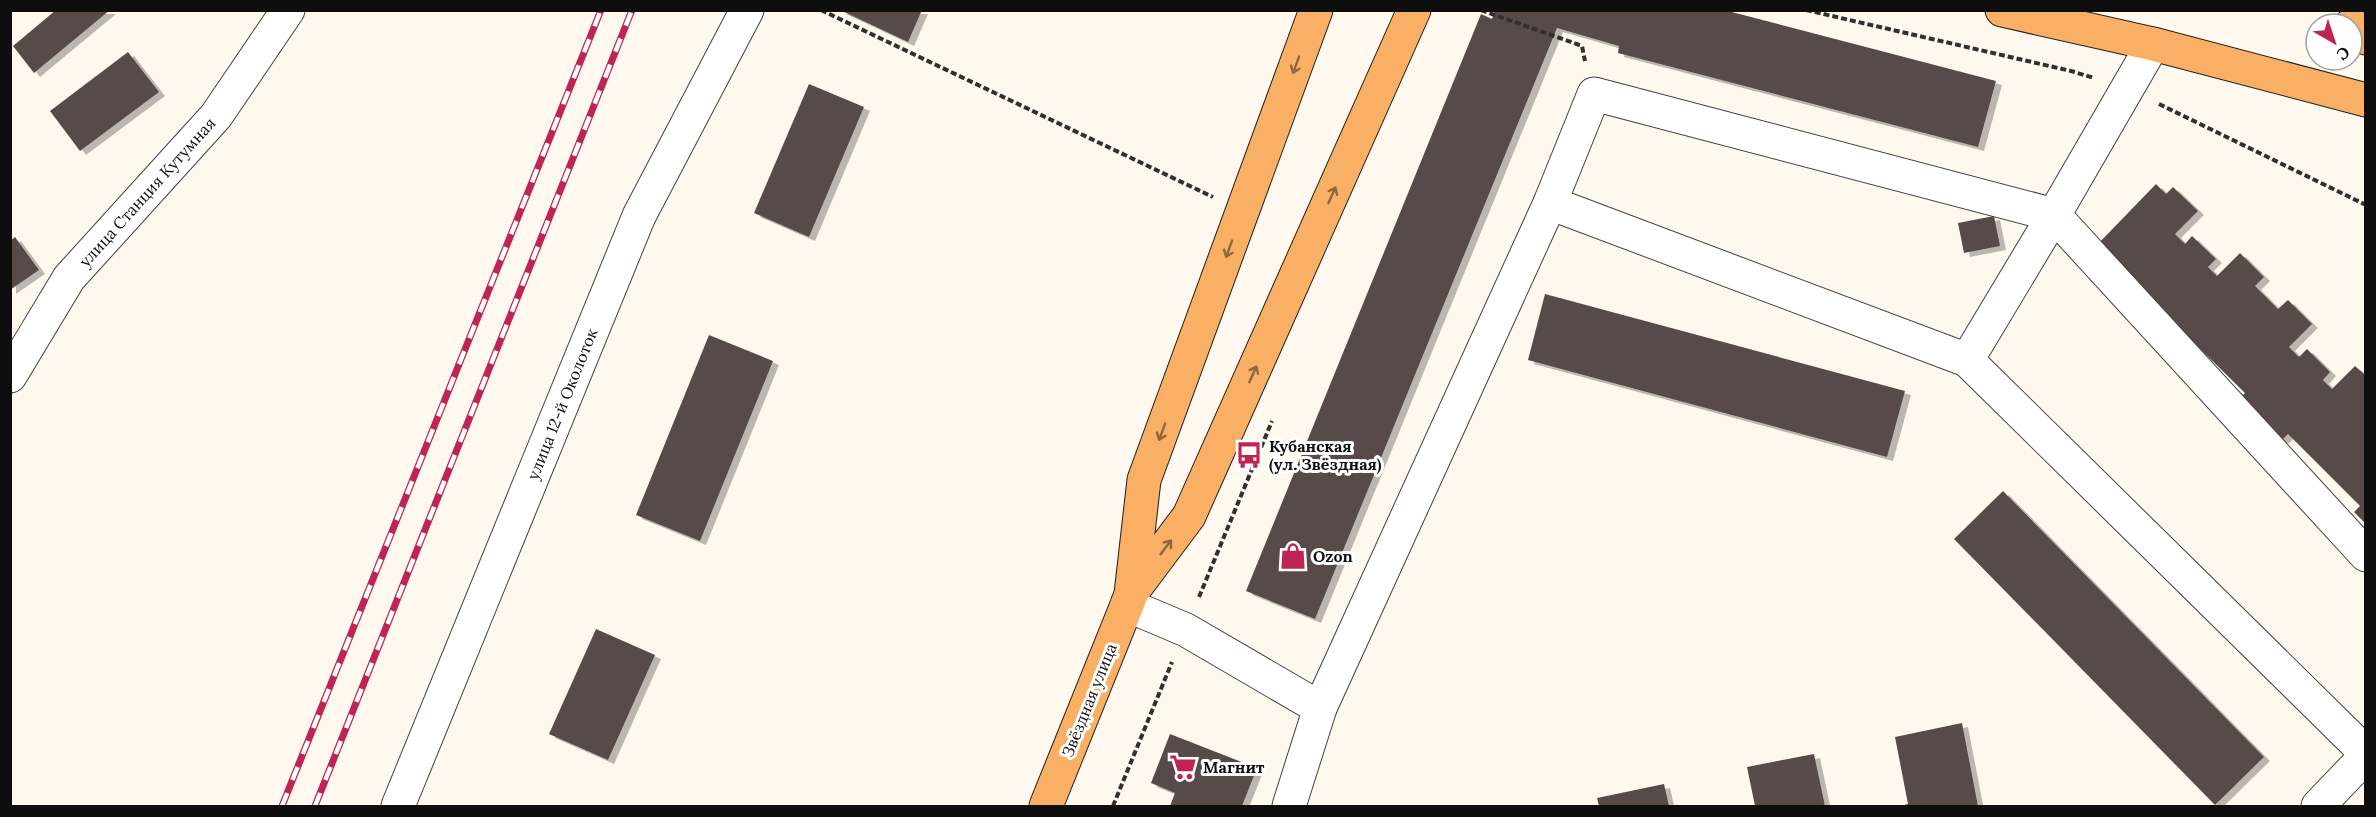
<svg xmlns="http://www.w3.org/2000/svg" width="2376" height="817" viewBox="0 0 2376 817" font-family="Lora,serif">
<style>
.building{fill:#574c4a;filter:url(#shadow)}
.lines{fill:none;stroke-linecap:round;stroke-linejoin:round}
.minor-casing{stroke:#414141;stroke-width:35}
.major-casing{stroke:#1f1f1f;stroke-width:35}
.path{stroke:#303030;stroke-width:4;stroke-dasharray:6 3;stroke-linecap:butt}
.minor{stroke:#fff;stroke-width:33}
.major{stroke:#f9b065;stroke-width:33}
.rail-casing{stroke:#bf2552;stroke-width:7}
.rail{stroke:#fff;stroke-width:4.5;stroke-dasharray:14;stroke-linecap:butt}
.oneway{stroke:#8f673e}
.labels{text-anchor:middle;stroke-width:6;stroke-linejoin:round;paint-order:stroke}
.street-label{font-size:16px;fill:#0e0e0e;stroke:#fff}
.poi-label{font-size:16px;font-weight:bold;fill:#0e0e0e;stroke:#fff;text-anchor:start}
</style>
<defs>
<filter id="shadow"><feDropShadow dx="6" dy="4" stdDeviation="0" flood-color="#0004"/></filter>
</defs>
<rect width="100%" height="100%" fill="#fff8ee"/>
<g class="building">
<path d="M56 10H110L34 73 13 46Z"/>
<path d="M840 10H922L908 42Z"/>
<path d="M1495 10H1724L1996 81 1978 147 1618 53 1619 46 1557 28 1315 619 1246 591 1481 14 1492 19Z"/>
<path d="M128 52 159 92 80 151 50 111Z"/>
<path d="M809 84 864 107 809 237 754 213Z"/>
<path d="M2156 184 2166 194 2173 187 2198 211 2175 234 2185 244 2192 236 2216 259 2208 267 2217 276 2240 253 2264 277 2255 286 2278 309 2288 300 2312 324 2289 347 2299 357 2307 349 2330 372 2323 380 2332 389 2355 366 2366 376V524L2354 512 2360 506 2288 434 2281 441 2239 399 2245 393 2096 246Z"/>
<path d="M1994 216 2000 246 1964 253 1958 223Z"/>
<path d="M15 237 39 270 10 290V241Z"/>
<path d="M1545 294 1905 391 1887 457 1528 360Z"/>
<path d="M709 335 773 361 700 541 636 515Z"/>
<path d="M2003 491 2264 757 2215 805 1954 539Z"/>
<path d="M596 629 655 655 608 760 549 734Z"/>
<path d="M1962 723 1978 806H1900L1908 804 1895 737Z"/>
<path d="M1170 734 1257 768 1242 806H1170L1175 793 1151 783Z"/>
<path d="M1814 754 1825 806H1755L1747 767Z"/>
<path d="M1664 784 1669 806H1599L1597 798Z"/>
</g>
<g class="lines">
<defs>
<g id="minor">
<path d="M1550 203 1967 360 2054 215 2153 44"/>
<path d="M1967 360 2366 753"/>
<path d="M10 376 69 278 216 116 288 10"/>
<path d="M1127 605 1186 630 1320 708 1550 203 1594 94 2054 215 2366 555"/>
<path d="M398 806 639 216 747 10"/>
<path d="M1289 806 1320 708"/>
<path d="M2318 806 2366 756"/>
</g>
<g id="major">
<path d="M2002 10 2153 44 2366 100"/>
<path d="M2352 24 2366 38"/>
<path d="M1132 592 1189 516 1414 10"/>
<path d="M1046 806 1127 605 1131 594 1144 480 1316 10"/>
</g>
</defs>
<use href="#minor" class="minor-casing"/>
<use href="#major" class="major-casing"/>
<g class="path">
<path d="M821 10 1213 197"/>
<path d="M1481 10 1582 46 1585 61"/>
<path d="M1806 10 2071 71 2094 78"/>
<path d="M2159 104 2366 205"/>
<path d="M1199 597 1272 421"/>
<path d="M1113 806 1172 662"/>
</g>
<use href="#minor" class="minor"/>
<use href="#major" class="major"/>
<defs>
<g id="rail">
<path d="M282 806 601 10"/>
<path d="M315 806 632 10"/>
</g>
</defs>
<use href="#rail" class="rail-casing"/>
<use href="#rail" class="rail"/>
</g>
<defs><path id="oneway-shaft" d="M-6 0H5M1.5-3L5.5 0L1.5 3" fill="none" stroke-width="1.6" stroke-linecap="round" stroke-linejoin="round" transform="scale(1.5)"/></defs>
<g class="oneway">
<use href="#oneway-shaft" transform="translate(1296 65) rotate(110)"/>
<use href="#oneway-shaft" transform="translate(1332 195) rotate(-66)"/>
<use href="#oneway-shaft" transform="translate(1229 249) rotate(110)"/>
<use href="#oneway-shaft" transform="translate(1253 374) rotate(-66)"/>
<use href="#oneway-shaft" transform="translate(1162 432) rotate(110)"/>
<use href="#oneway-shaft" transform="translate(1166 547) rotate(-53)"/>
</g>
<defs>
<symbol id="bus-bare" viewBox="-9 -9 18 18"><path d="M-5-6H5V4H4V6H2V4H-2V6H-4V4H-5ZM-3.5-4V0h7V-4ZM-3.5 1.2v1.5H-2V1.2ZM2 1.2v1.5H3.5V1.2Z" fill="#bf2552" stroke="#fff" stroke-width="2.5" paint-order="stroke"/></symbol>
<symbol id="shop-bare" viewBox="-9 -9 18 18"><path d="M-5-2.5h2.3a2.7 3.5 0 0 1 5.4 0H5L5.5 6h-11ZM-1.5-2.5h3a1.5 2.3 0 0 0-3 0Z" fill="#bf2552" stroke="#fff" stroke-width="2.5" paint-order="stroke"/></symbol>
<symbol id="supermarket-bare" viewBox="-9 -9 18 18"><path d="M-6-5.5h2.5l.6 2H6L4.5 2H-2.5L-4.4-4H-6ZM-1.5 3.2a1.3 1.3 0 1 0 .1 0ZM3 3.2a1.3 1.3 0 1 0 .1 0Z" fill="#bf2552" stroke="#fff" stroke-width="2.5" paint-order="stroke"/></symbol>
</defs>
<g fill-rule="evenodd">
<use href="#bus-bare" x="1230" y="436" width="38" height="38"/>
<use href="#shop-bare" x="1274" y="537" width="38" height="38"/>
<use href="#supermarket-bare" x="1164" y="748" width="38" height="38"/>
</g>
<g class="labels">
<g class="street-label">
<text transform="translate(147 192) rotate(-48)" y="6">улица Станция Кутумная</text>
<text transform="translate(562 404) rotate(-68)" y="6">улица 12-й Околоток</text>
<text transform="translate(1089 700) rotate(-68)" y="6">Звёздная улица</text>
</g>
<g class="poi-label">
<text x="1269" y="452">Кубанская<tspan x="1269" dy="18">(ул. Звёздная)</tspan></text>
<text x="1313" y="562">Ozon</text>
<text x="1203" y="773">Магнит</text>
</g>
</g>
<rect width="2376" height="817" fill="none" stroke="#0e0e0e" stroke-width="24"/>
<g transform="translate(2334 42) rotate(141)"><circle r="28" fill="#ffffff" stroke="#9f9f9f" stroke-width="1.5"/>
<path d="M0-4.5L10 22L0 15L-10 22Z" fill="#bf2552"/>
<text y="-9" font-size="16" font-weight="bold" text-anchor="middle" fill="#0e0e0e">С</text>
</g>
</svg>
